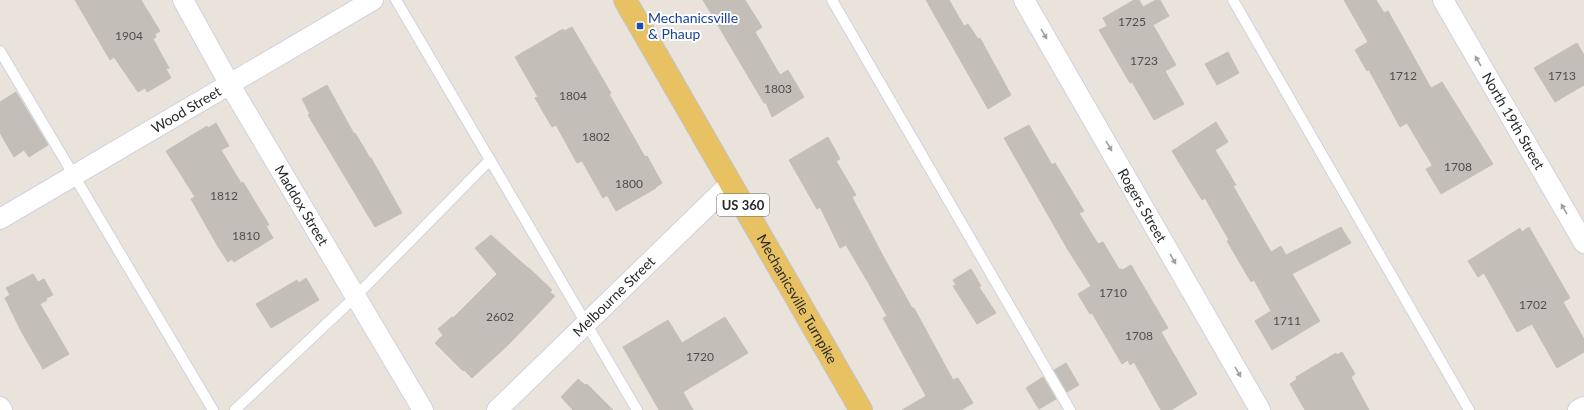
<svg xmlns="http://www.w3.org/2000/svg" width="1584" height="410" viewBox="0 0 1584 410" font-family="Lato,sans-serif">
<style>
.building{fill:#c3beb7;stroke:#c6bfb6}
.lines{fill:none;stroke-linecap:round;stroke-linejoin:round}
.service-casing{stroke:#ced2dd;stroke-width:12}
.minor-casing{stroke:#ced2dd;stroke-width:22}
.primary-casing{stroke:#c3c3c3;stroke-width:24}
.service{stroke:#fff;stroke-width:10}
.minor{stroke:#fff;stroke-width:20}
.primary{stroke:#e8c163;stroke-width:22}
.oneway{fill:#9f9f9f}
.transit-dot{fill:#1a4fb4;stroke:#fff;stroke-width:1.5}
.labels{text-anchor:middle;stroke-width:4;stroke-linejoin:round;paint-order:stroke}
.number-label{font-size:12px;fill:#504e4c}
.shield{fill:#fff;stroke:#696969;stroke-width:1}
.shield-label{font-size:13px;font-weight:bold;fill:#292929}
.transit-label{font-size:14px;fill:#164399;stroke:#fff;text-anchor:start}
.street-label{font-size:14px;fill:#292929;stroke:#fff}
</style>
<rect width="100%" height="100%" fill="#eae3dc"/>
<g class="building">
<path d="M75 0H141L160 31 155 34 156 37 153 39 169 68 166 69 171 78 147 92 145 88 138 92 114 57 110 60Z"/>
<path d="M703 0H745L762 27 755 32 780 75 788 70 804 97 772 117 766 103H764Z"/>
<path d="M926 0H949L964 26 968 24 978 39 980 38 1011 95 988 109Z"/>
<path d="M1134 0H1139L1143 7 1156 0H1160L1169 16 1153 25 1176 65 1165 71 1184 104 1154 120 1132 82 1130 83 1099 30 1107 26 1103 18Z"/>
<path d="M1344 0H1376L1384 13 1388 11 1431 88 1442 82 1493 164 1441 194 1426 169 1432 166 1431 163 1407 123 1400 127 1369 70 1367 71 1355 50 1368 42Z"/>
<path d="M572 27 611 93 609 94 645 157 647 156 662 183 656 187V188L616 211 607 195 603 198 582 161 577 163 556 125 552 127 535 98 538 97 515 57 563 29 564 31Z"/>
<path d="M1577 43 1584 55V85L1555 102 1534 68Z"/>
<path d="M1228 52 1239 73 1217 85 1205 64Z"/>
<path d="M327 85 354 134 355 133 370 158H371L402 213 375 227 308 115 310 114 302 99Z"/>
<path d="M16 92 48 145 29 157 24 150 14 157 0 133V102Z"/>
<path d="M1216 122 1228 142 1215 150 1236 185 1233 186 1271 252 1281 246 1286 255 1341 227 1351 243 1292 274 1320 321 1272 350 1255 321 1271 311 1254 280 1251 282 1227 241 1229 240 1205 198 1202 200 1172 151Z"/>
<path d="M216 123 229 146 221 150 241 183 243 182 269 225 266 226 273 238 234 262 232 259 228 262 217 245 191 199 195 197 166 151 207 126 208 128Z"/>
<path d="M1029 125 1052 165 1055 163 1084 211 1079 213 1098 244 1103 242 1119 269H1121L1122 270 1131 265 1168 328 1161 332 1197 394 1171 410H1161L1134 362 1130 365 1128 360 1122 364 1092 313 1090 314 1078 294 1091 286 1068 250 1004 138Z"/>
<path d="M828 137 840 159 836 161 856 195 852 197 883 256 912 308H914L953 380 958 378 973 403 961 410H902L926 396 883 318 887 316 869 284 846 245 840 248 820 207 817 209 789 160Z"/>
<path d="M1529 227 1570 298 1563 302 1584 339V352L1557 368 1532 324 1517 332 1484 273 1478 277 1468 261 1520 228 1522 232Z"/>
<path d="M491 235 528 268H529L552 290 550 292 555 296 508 345 472 378 464 370 463 371 435 343 443 335 438 329 452 317 453 318 497 274 475 248Z"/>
<path d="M971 269 981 286 979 287 996 313 977 324 953 286 956 285 953 280Z"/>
<path d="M33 274 38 282 44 279 53 295 46 298 47 300 40 304 69 354 43 369 21 331 5 298 10 295 6 288Z"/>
<path d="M306 278 319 300 271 328 256 304 297 280 299 283Z"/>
<path d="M725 317 748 353 683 392 693 410H659L623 347 668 320 682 343Z"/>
<path d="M1342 352 1355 374 1351 377 1369 410H1305L1290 384 1297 379 1296 377 1336 353 1337 355Z"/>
<path d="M1066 363 1079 385 1067 392 1054 370Z"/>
<path d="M1043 377 1056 399 1039 409 1026 388Z"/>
<path d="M578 379 585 385 587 384 613 410H573L561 397Z"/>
</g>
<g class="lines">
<defs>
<g id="service">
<path d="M396 0 637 410"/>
<path d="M832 0 1070 410"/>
<path d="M1233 0 1469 410"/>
<path d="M0 51 213 410"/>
<path d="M235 410 355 297 490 160"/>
</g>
<g id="minor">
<path id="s1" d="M183 0 230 85 423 410"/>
<path id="s2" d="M1024 0 1260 410"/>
<path id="s3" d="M1443 0 1584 243"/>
<path id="s4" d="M0 219 373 0"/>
<path d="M0 407 2 410"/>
<path id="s5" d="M497 410 731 183"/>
<path d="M1578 410 1584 407"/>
</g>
<g id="primary">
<path id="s6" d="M625 0 861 410"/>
</g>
</defs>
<use href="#service" class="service-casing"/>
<use href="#minor" class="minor-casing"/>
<use href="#primary" class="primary-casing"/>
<use href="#service" class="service"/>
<use href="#minor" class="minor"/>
<use href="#primary" class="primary"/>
</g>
<defs><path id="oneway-solid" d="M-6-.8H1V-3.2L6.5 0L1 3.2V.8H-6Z"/></defs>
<g class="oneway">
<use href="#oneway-solid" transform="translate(1044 34) rotate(60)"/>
<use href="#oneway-solid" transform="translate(1478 61) rotate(-120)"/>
<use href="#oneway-solid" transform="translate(1109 146) rotate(60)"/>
<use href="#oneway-solid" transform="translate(1564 209) rotate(-120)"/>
<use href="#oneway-solid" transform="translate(1173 259) rotate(60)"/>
<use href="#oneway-solid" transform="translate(1238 372) rotate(60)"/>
</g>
<rect class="transit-dot" x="636" y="22" width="8" height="8" rx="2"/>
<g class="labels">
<g class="number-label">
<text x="1132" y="26">1725</text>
<text x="129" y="40">1904</text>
<text x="1144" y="65">1723</text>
<text x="1403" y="80">1712</text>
<text x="1562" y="80">1713</text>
<text x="778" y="93">1803</text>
<text x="573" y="100">1804</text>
<text x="596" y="141">1802</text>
<text x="1458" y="171">1708</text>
<text x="629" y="188">1800</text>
<text x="224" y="200">1812</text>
<text x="246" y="240">1810</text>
<text x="1113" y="297">1710</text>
<text x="1533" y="309">1702</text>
<text x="500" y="321">2602</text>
<text x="1287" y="325">1711</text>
<text x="1139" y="340">1708</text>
<text x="700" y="361">1720</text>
</g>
<rect class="shield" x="717" y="194" width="52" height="22" rx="3"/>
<g class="shield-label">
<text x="743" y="210">US 360</text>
</g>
<g class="transit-label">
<text x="648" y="23">Mechanicsville<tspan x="648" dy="16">&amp; Phaup</tspan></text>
</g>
<g class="street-label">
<text dy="5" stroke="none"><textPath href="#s4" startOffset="216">Wood Street</textPath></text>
<text dy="5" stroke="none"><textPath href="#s3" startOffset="140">North 19th Street</textPath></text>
<text dy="5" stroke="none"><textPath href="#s2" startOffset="237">Rogers Street</textPath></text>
<text dy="5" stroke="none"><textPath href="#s1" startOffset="237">Maddox Street</textPath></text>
<text dy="5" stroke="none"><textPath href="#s5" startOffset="163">Melbourne Street</textPath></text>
<text dy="5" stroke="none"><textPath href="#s6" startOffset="345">Mechanicsville Turnpike</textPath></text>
</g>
</g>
</svg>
